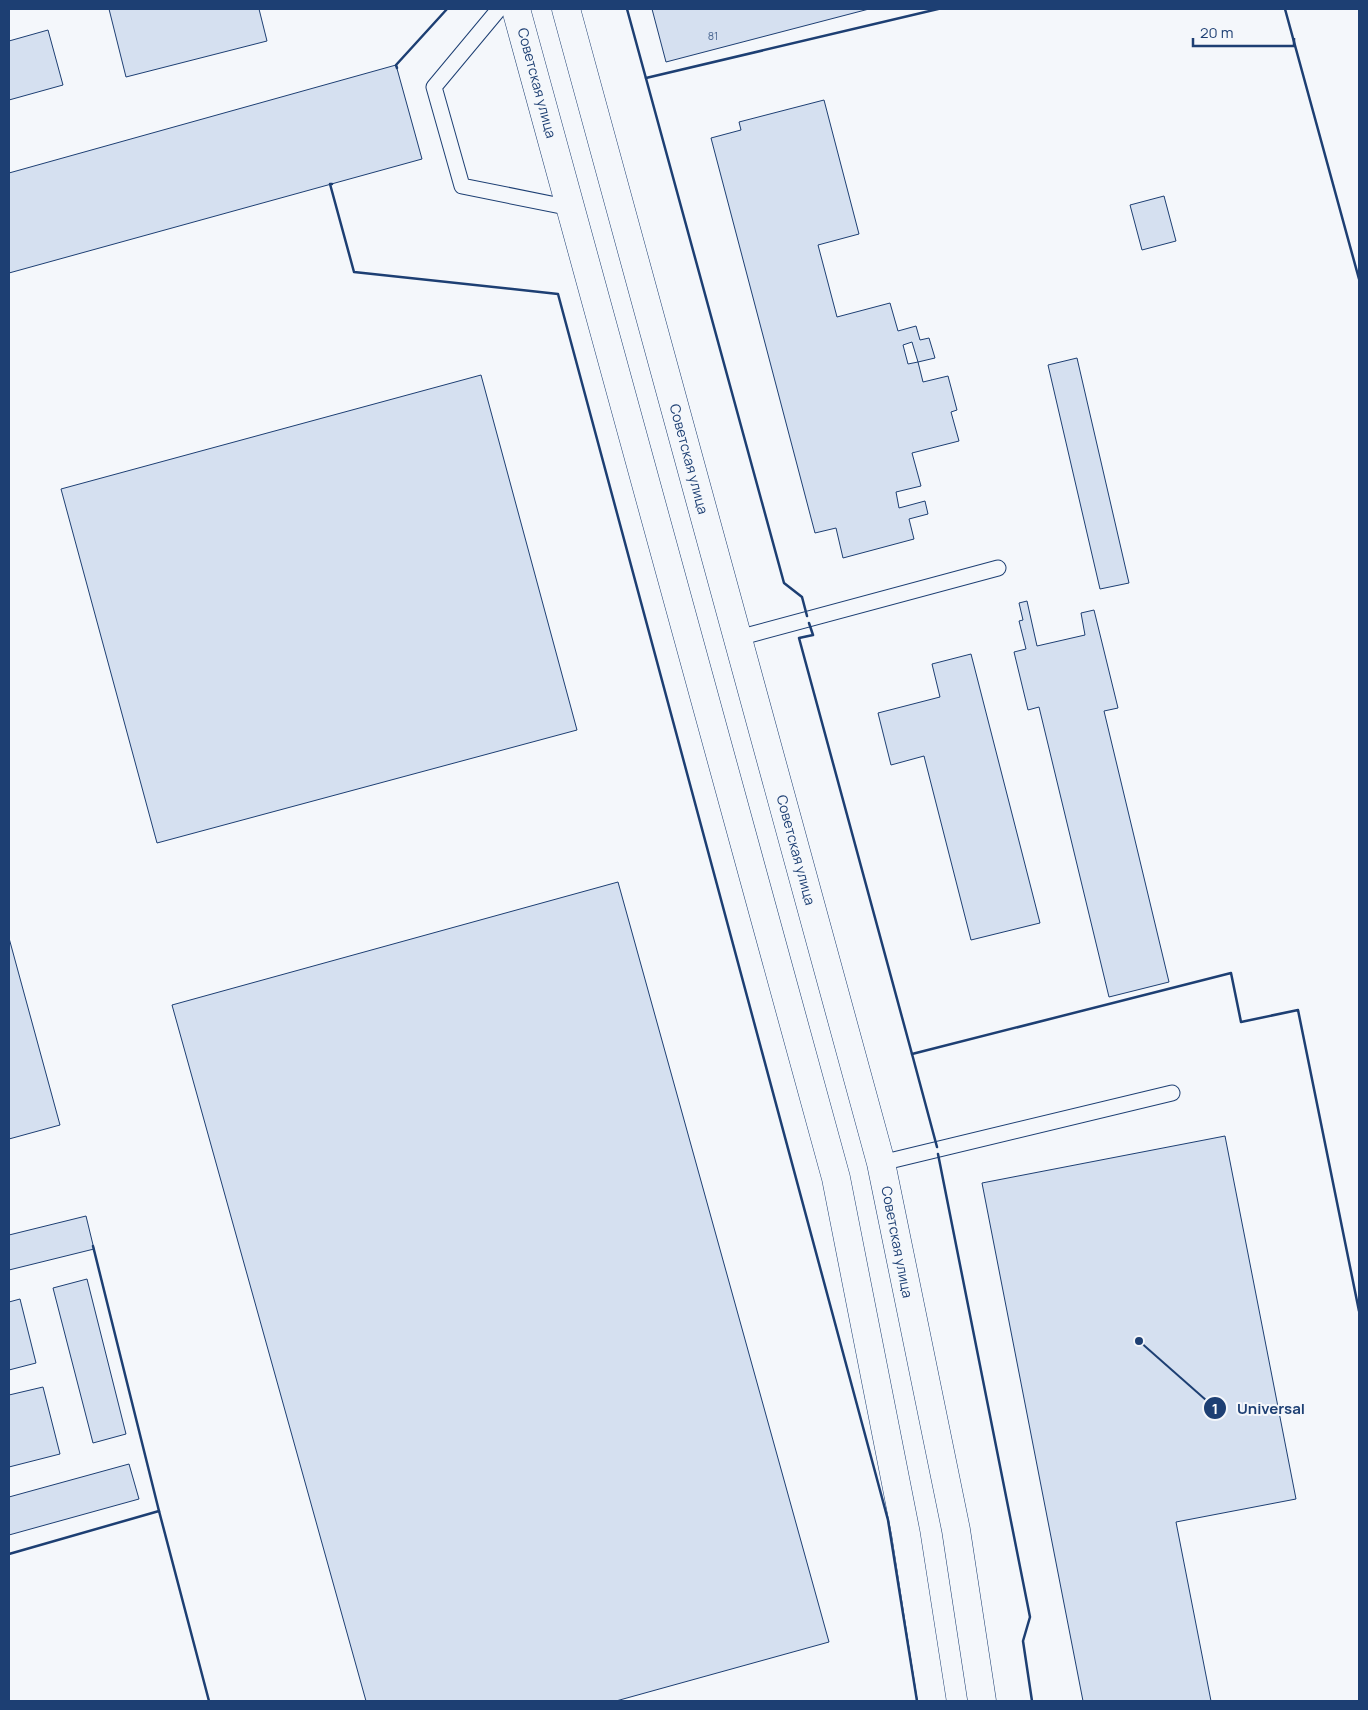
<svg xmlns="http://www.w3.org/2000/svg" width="1368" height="1710" viewBox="0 0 1368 1710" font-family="Manrope,sans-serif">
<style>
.building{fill:#d5e0f0;stroke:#1d3f73;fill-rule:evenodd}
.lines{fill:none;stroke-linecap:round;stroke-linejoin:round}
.service-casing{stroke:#1d3f73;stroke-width:17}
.secondary-casing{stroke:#1d3f73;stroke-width:29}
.service{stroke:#f4f7fb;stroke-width:15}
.secondary{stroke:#f4f7fb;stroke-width:28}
.wall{stroke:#1d3f73;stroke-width:2.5}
.labels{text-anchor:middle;stroke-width:4;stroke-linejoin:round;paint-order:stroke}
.number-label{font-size:11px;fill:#4b6792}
.street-label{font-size:14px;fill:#1d3f73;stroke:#f4f7fb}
.leader{fill:none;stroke:#1d3f73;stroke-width:2}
.callout-dot{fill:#1d3f73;stroke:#f4f7fb;stroke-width:2}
.mark-label{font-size:15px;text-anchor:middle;font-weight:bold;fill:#fff}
.callout-label{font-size:15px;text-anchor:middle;font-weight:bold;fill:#1d3f73;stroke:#f4f7fb;stroke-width:4;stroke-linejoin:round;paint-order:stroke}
</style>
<rect width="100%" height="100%" fill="#f4f7fb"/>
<g class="building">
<path d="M109 9H259L267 41 126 77Z"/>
<path d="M652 9H869L666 62Z"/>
<path d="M48 30 63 85 9 100V41Z"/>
<path d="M396 65 422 159 9 273V173Z"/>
<path d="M824 100 859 234 818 245 837 317 890 303 898 331 916 326 920 340 929 338 935 358 918 362 923 382 948 376 957 410 951 412 959 441 912 453 921 486 896 492 899 508 925 501 928 514 909 519 914 539 843 558 836 528 815 533 711 138 741 130 739 122ZM912 342 918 362 908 364 903 345Z"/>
<path d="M1164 196 1176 241 1142 250 1130 205Z"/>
<path d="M1077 358 1129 583 1100 589 1048 365Z"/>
<path d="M481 375 577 730 157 843 61 489Z"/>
<path d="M1027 601 1037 646 1085 635 1081 613 1094 610 1118 708 1104 711 1169 982 1109 997 1039 707 1028 710 1014 652 1026 649 1019 621 1023 620 1019 603Z"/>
<path d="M971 654 1040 923 971 940 924 756 891 765 878 713 940 697 932 664Z"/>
<path d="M618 882 829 1642 616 1701H366L172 1005Z"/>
<path d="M9 938 60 1125 9 1139Z"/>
<path d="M1225 1136 1296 1499 1176 1522 1211 1701H1083L982 1183Z"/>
<path d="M86 1216 94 1249 9 1270V1235Z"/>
<path d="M87 1279 126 1434 93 1443 53 1288Z"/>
<path d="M20 1299 36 1363 9 1370V1302Z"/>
<path d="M43 1387 60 1454 9 1467V1395Z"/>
<path d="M129 1464 139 1499 9 1535V1497Z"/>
</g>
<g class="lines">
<defs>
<g id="service">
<path d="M499 9 434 87 462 186 571 208"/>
<path d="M738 638 998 568"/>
<path d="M881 1163 1172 1093"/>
</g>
<g id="secondary">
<path d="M516 9 836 1178 906 1534 932 1701"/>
<path d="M566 9 881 1163 956 1530 982 1701"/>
</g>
</defs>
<use href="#service" class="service-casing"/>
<use href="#secondary" class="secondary-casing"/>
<use href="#service" class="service"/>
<use href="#secondary" class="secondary"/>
<g class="wall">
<path d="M627 9 784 583 802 597 807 616"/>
<path d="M1285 9 1359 279"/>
<path d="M397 68 396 65 447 9"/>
<path d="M646 78 938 9"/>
<path d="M332 184H330L354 272 558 294 888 1520 917 1701"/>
<path d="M809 623 813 635 799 638 912 1054"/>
<path d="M937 1147 912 1054 1231 973 1241 1022 1298 1010 1359 1311"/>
<path d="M938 1154 1030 1617 1023 1641 1032 1701"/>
<path d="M93 1246 159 1511 209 1701"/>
<path d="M9 1554 159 1511"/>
</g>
</g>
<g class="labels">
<g class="number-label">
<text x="713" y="40">81</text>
</g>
<g class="street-label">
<text transform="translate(537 83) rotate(75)" y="5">Советская улица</text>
<text transform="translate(689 459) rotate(75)" y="5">Советская улица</text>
<text transform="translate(796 850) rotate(75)" y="5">Советская улица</text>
<text transform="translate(897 1242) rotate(79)" y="5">Советская улица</text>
</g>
</g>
<path class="leader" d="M1139 1341L1215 1408"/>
<g class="callout-dot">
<circle cx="1139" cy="1341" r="5"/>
<circle cx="1215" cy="1408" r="12"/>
</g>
<g class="mark-label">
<text x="1215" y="1414">1</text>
</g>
<g class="callout-label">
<text x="1271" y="1414">Universal</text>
</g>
<rect width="1368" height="1710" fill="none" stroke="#1d3f73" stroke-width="20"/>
<path d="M1193 38v8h101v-8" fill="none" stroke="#1d3f73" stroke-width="2.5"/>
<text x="1200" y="38" font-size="15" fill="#1d3f73" stroke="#f4f7fb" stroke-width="4" paint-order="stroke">20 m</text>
</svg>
